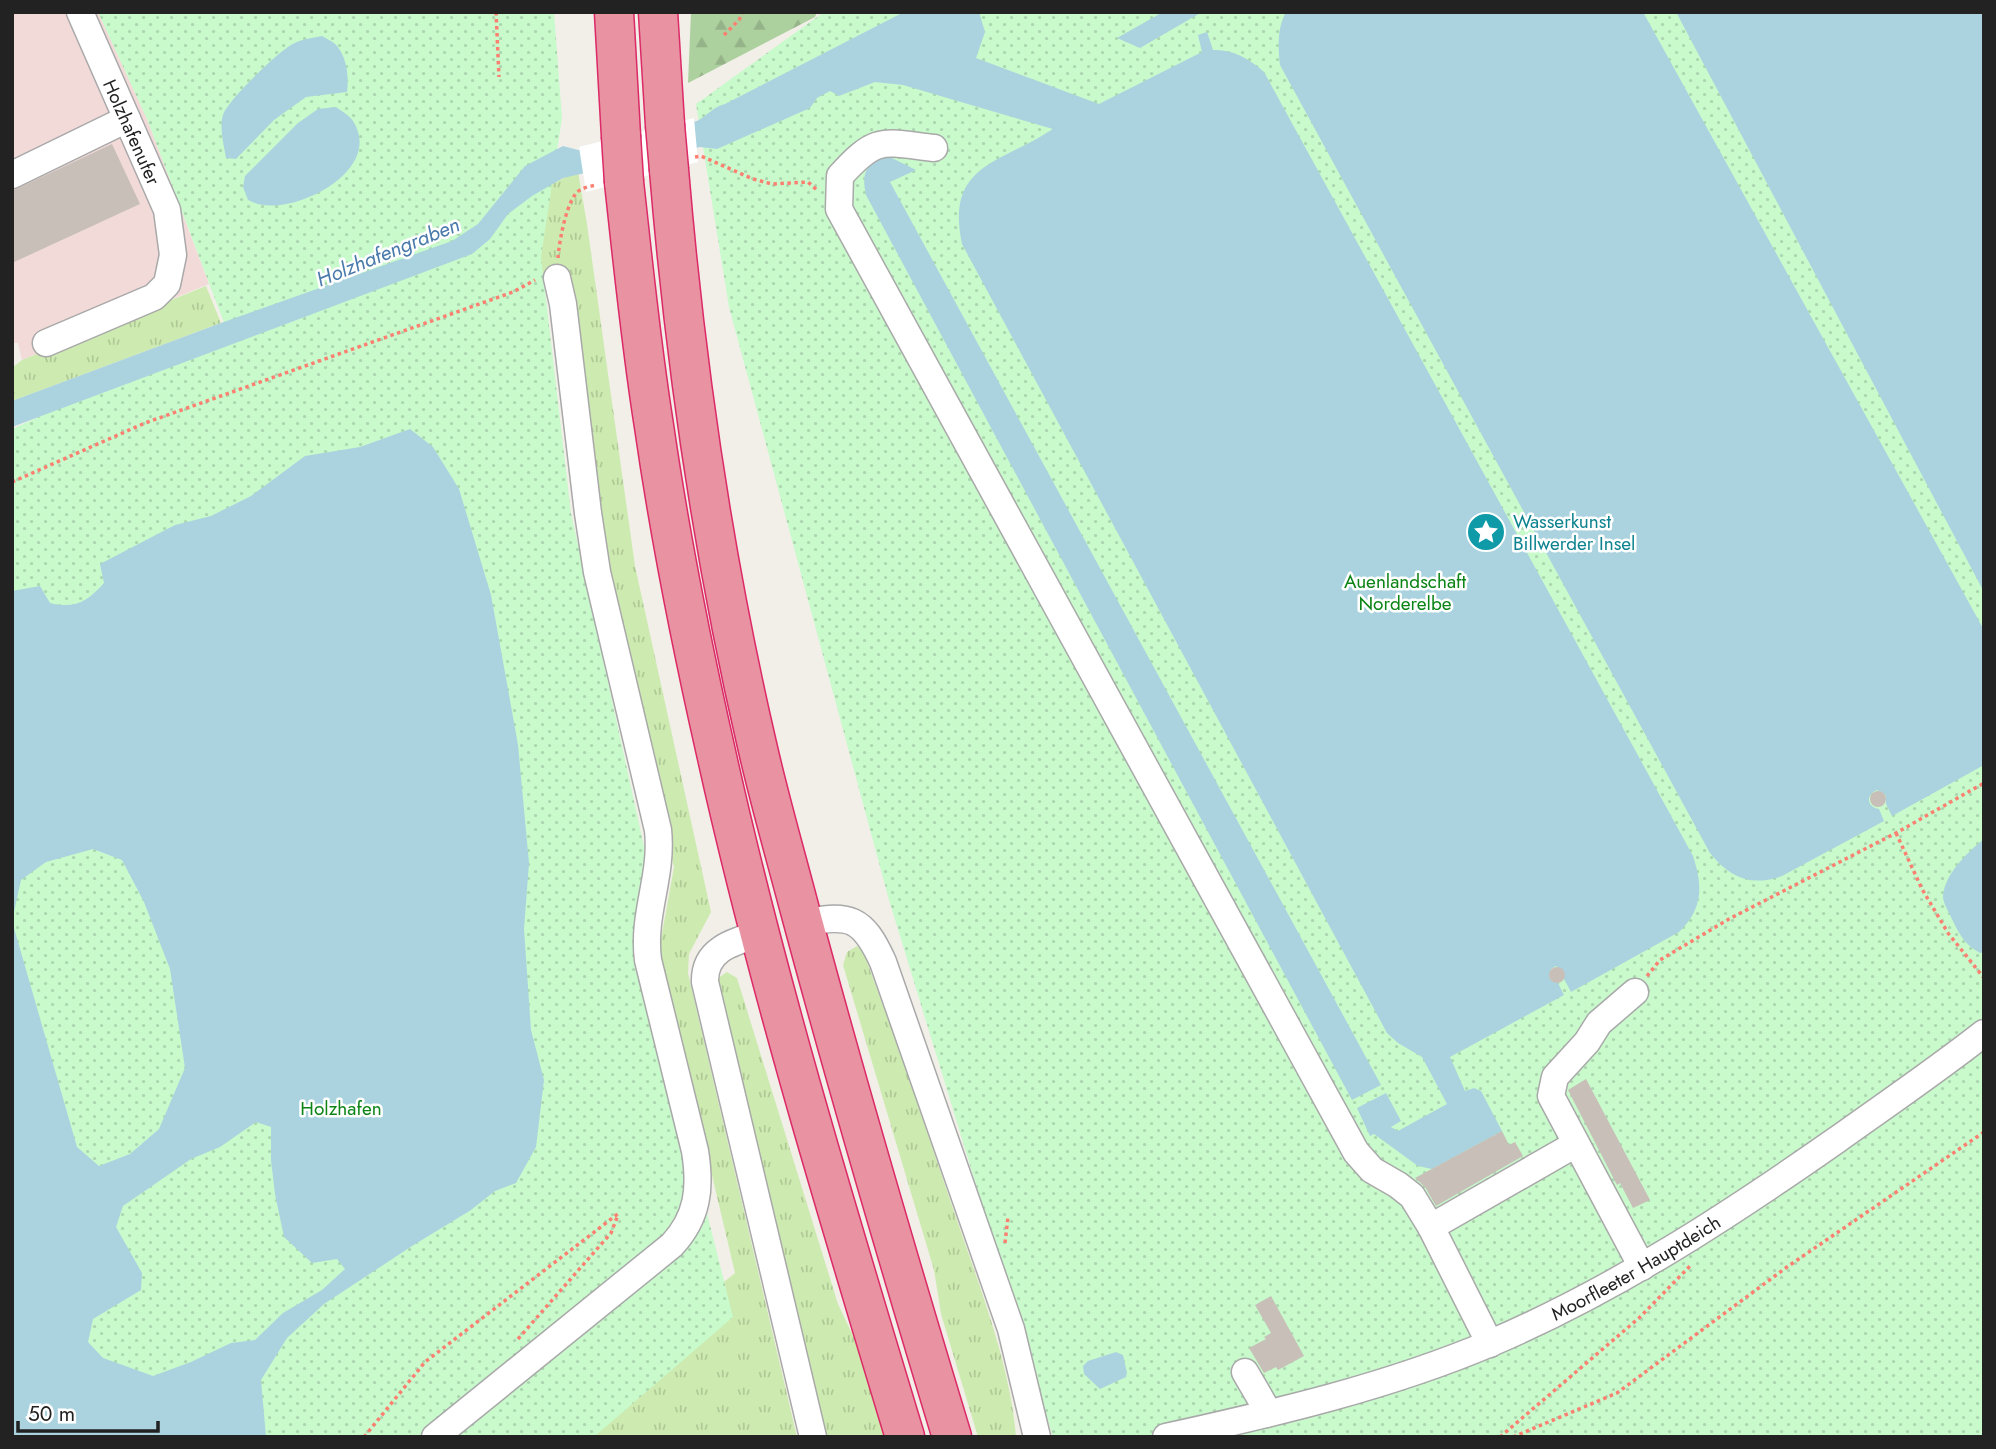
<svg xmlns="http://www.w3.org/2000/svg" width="1996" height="1449" viewBox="0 0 1996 1449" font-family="Jost,sans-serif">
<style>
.commercial{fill:#f2dad9}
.grass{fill:url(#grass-tufts)}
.forest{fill:url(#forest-firs)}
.park{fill:url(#park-dots)}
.water{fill:#aad3df;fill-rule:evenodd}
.pier{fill:#fff}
.building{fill:#c7bfb8}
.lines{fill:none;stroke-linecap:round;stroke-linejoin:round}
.minor-casing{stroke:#a9a9a9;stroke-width:29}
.highway-casing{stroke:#dc2a67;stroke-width:41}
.path{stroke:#fa8072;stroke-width:3.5;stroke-dasharray:3.5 3.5;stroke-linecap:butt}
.minor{stroke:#fff;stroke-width:26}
.highway{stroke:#e892a2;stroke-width:38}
.highway-bridge-casing{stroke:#dc2a67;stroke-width:41;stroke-linecap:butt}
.highway-bridge{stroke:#e892a2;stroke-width:38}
.labels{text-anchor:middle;stroke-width:5;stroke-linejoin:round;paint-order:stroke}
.street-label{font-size:19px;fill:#222;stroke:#fff}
.culture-label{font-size:19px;fill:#0d838f;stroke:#fff;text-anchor:start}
.park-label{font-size:19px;fill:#0c8416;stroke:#fff}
.water-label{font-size:21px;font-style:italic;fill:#4a7aab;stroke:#fff}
</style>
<defs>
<pattern id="grass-tufts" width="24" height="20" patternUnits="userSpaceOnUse" patternTransform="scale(1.75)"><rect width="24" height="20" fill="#cdebb0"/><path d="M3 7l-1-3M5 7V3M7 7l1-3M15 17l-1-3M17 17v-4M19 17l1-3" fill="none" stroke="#b0c997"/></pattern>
<pattern id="forest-firs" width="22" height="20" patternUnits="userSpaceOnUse" patternTransform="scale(1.75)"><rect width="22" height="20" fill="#add19e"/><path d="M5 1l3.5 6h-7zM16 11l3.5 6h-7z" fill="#95b388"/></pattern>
<pattern id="park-dots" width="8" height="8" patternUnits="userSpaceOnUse" patternTransform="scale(1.75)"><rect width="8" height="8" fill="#c8facc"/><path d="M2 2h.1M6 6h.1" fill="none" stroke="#acd6af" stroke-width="1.8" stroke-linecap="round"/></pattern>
</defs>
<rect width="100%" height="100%" fill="#f2efe9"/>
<path class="commercial" d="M12 12H98L147 119 209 284 22 360 18 343H12Z"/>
<g class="grass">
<path d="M578 172 587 224 635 566 711 912 689 954 688 973 797 1437H532L735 1273 659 950 674 867 604 564 564 265 454 311 532 196 563 178Z"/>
<path d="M206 286 221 323 12 401V368L22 360Z"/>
<path d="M857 946 863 951C898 1044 929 1138 961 1232 983 1296 1011 1370 1016 1437H978L941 1314 934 1270 843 965 847 952Z"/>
<path d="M727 972 737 978 838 1304 858 1346 885 1437H821L713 989 718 978Z"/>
</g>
<path class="forest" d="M691 12H817L815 17 688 83Z"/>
<g class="park">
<path d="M98 12H554L562 118 541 257 571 513 645 851 641 950 733 1317 594 1437H12V429L132 375 232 344 147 119Z"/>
<path d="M824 12H1984V1437H1053L889 900 729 307 696 104Z"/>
</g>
<g class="water">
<path d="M904 12H979L985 32 976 58 1099 104 1202 52 1198 35 1207 32 1213 50C1233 49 1250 59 1264 72L1693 856C1703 886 1703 909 1679 932L1571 992 1564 979V971L1556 966 1551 969 1549 978 1558 983 1564 995 1450 1057 1465 1091 1474 1088 1481 1091 1502 1131 1432 1169 1418 1166 1374 1134 1370 1136 1357 1108 1386 1093 1401 1121 1391 1127 1398 1131 1447 1104 1422 1057 1398 1043 1387 1033 962 244C945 164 1000 164 1053 129L903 85 875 82 839 96 830 91 817 98 810 108 717 149 700 147 563 178 532 196 508 214 490 239 472 254 12 427V401L221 323 452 241 478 224 525 166 563 146 578 150 697 121C708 115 713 107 725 104Z"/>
<path d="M1163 12H1202L1140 48 1117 38Z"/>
<path d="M1286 12H1643L1984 630V765L1892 816 1886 804V795L1877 790C1866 794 1866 807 1879 809L1884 821 1782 876C1751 887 1730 878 1710 853L1280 65C1278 48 1277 28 1286 12Z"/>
<path d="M1676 12H1984V592Z"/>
<path d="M322 36C327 39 334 42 337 46 347 58 349 77 347 92L306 97 274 120 236 159 226 158C224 145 219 128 223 115 228 100 277 53 291 45 301 39 312 38 322 36Z"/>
<path d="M336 107C341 111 349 115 353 121 383 168 303 211 264 205 259 205 253 202 248 200L243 187 245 176 298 123 318 109Z"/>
<path d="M886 155 916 170 890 182 1381 1085 1352 1100 866 195C861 172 866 165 886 155Z"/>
<path d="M410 429 433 447 459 489 491 595 518 745 529 863 524 929 531 1030 544 1080 536 1147 516 1183 495 1191 471 1210 412 1246 324 1304 287 1338 261 1380 266 1437H12V591L40 586 50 603C75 609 87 602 104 583L100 564 175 525 211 516 251 496 305 456 360 447ZM93 849 122 860 144 902 170 969 185 1068 159 1129 130 1154 99 1166 77 1147 12 921 21 880 46 862ZM256 1122 271 1127V1160L275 1194 284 1237 312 1263 337 1259 345 1269 322 1290 283 1313 255 1340 231 1343 191 1362 153 1376 103 1358 88 1342 93 1319 141 1290 142 1273 116 1227 123 1206 191 1159 220 1147Z"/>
<path d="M1984 839V952L1980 953C1965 945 1959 934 1952 919 1949 913 1944 904 1943 898 1943 875 1968 852 1984 839Z"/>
<path d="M1116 1352 1123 1355 1127 1373 1126 1377 1100 1389 1084 1374 1083 1366 1088 1361Z"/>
</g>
<path class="pier" d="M694 118 698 162 586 192 579 147Z"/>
<g class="building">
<path d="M112 144 140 204 12 263V191Z"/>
<circle cx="1878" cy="799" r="8"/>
<circle cx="1557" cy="975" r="8"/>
<path d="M1586 1079 1650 1200 1633 1208 1620 1183 1617 1185 1568 1090Z"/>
<path d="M1502 1131 1509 1145 1515 1142 1523 1156 1436 1206 1425 1187 1415 1178Z"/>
<path d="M1271 1296 1304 1356 1278 1370 1276 1367 1264 1373 1249 1348 1266 1339 1264 1337 1271 1333 1255 1305Z"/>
</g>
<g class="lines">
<defs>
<g id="minor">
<path d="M934 148C882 142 877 135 840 176L839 209 1356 1152 1372 1170 1398 1185 1412 1196 1431 1227 1490 1344"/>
<path d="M12 175 127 119"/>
<path d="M46 343 154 297 167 284 173 255 167 210 80 12"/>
<path d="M803 923C850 913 863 918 883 962L1011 1329 1037 1437"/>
<path d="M760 934C733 942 704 949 705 982L813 1437"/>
<path d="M1635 992 1599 1023 1587 1042 1555 1077 1551 1096 1642 1267"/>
<path d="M1431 1227 1576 1144"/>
<path d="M1245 1372 1263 1403 1266 1414"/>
<path d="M435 1437 672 1245C698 1217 701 1188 695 1151L648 960C642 913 663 877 658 830L597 572 588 513 563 304 557 278"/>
<path id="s1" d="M1166 1437C1275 1413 1387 1387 1491 1343 1615 1290 1728 1216 1838 1139 1887 1104 1937 1070 1984 1033"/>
</g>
<g id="highway">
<path d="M614 12 621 136"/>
<path d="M658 12 665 125"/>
<path d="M669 170C685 363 713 556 757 745 769 798 784 850 798 903 846 1082 898 1259 952 1437"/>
<path d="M624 182C633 263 641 345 654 426 670 537 692 647 717 757 768 986 837 1212 905 1437"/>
</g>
</defs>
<use href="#minor" class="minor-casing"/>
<use href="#highway" class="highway-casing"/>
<g class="path">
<path d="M496 12 499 77"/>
<path d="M724 35 739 20 743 12"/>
<path d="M695 157 701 156 753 179 772 184 808 182 818 191"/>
<path d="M558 258C559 242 567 197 580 190 585 187 592 186 597 185"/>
<path d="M12 482 145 423 513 292 535 280"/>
<path d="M1896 833 1922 889 1948 933 1984 978"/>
<path d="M1647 976 1660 960 1729 919 1896 833 1984 783"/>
<path d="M1005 1243 1008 1217"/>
<path d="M518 1339 611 1233 618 1215"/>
<path d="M364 1437 425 1362 619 1213"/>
<path d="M1500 1437 1639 1318 1692 1264"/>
<path d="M1513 1437 1617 1393 1787 1267 1984 1132"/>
</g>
<use href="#minor" class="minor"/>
<use href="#highway" class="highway"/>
<defs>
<g id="highway-bridge">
<path d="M665 125 669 170"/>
<path d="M621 136 624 182"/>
</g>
</defs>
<use href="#highway-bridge" class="highway-bridge-casing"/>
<use href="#highway-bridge" class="highway-bridge"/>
</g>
<defs>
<symbol id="sight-disc" viewBox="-11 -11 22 22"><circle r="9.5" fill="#0f9aa8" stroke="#fff"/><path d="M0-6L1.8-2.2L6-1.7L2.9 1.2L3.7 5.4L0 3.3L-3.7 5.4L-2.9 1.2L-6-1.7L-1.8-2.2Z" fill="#fff"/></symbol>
</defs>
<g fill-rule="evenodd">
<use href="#sight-disc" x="1464" y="510" width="44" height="44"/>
</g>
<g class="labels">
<g class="street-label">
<text transform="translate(132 132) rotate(66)" y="7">Holzhafenufer</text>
<text dy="7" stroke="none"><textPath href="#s1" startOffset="502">Moorfleeter Hauptdeich</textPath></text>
</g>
<g class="culture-label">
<text x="1513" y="528">Wasserkunst<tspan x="1513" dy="22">Billwerder Insel</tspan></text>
</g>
<g class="park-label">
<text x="1405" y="588">Auenlandschaft<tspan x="1405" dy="22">Norderelbe</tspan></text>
<text x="341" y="1115">Holzhafen</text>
</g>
<g class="water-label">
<text transform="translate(388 252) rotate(-22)" y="7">Holzhafengraben</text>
</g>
</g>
<rect width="1996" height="1449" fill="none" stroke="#222222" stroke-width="28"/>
<path d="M18 1421v10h140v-10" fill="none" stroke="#222222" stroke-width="3.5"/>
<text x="28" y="1421" font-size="21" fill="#222222" stroke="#ffffff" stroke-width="5" paint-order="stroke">50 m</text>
</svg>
